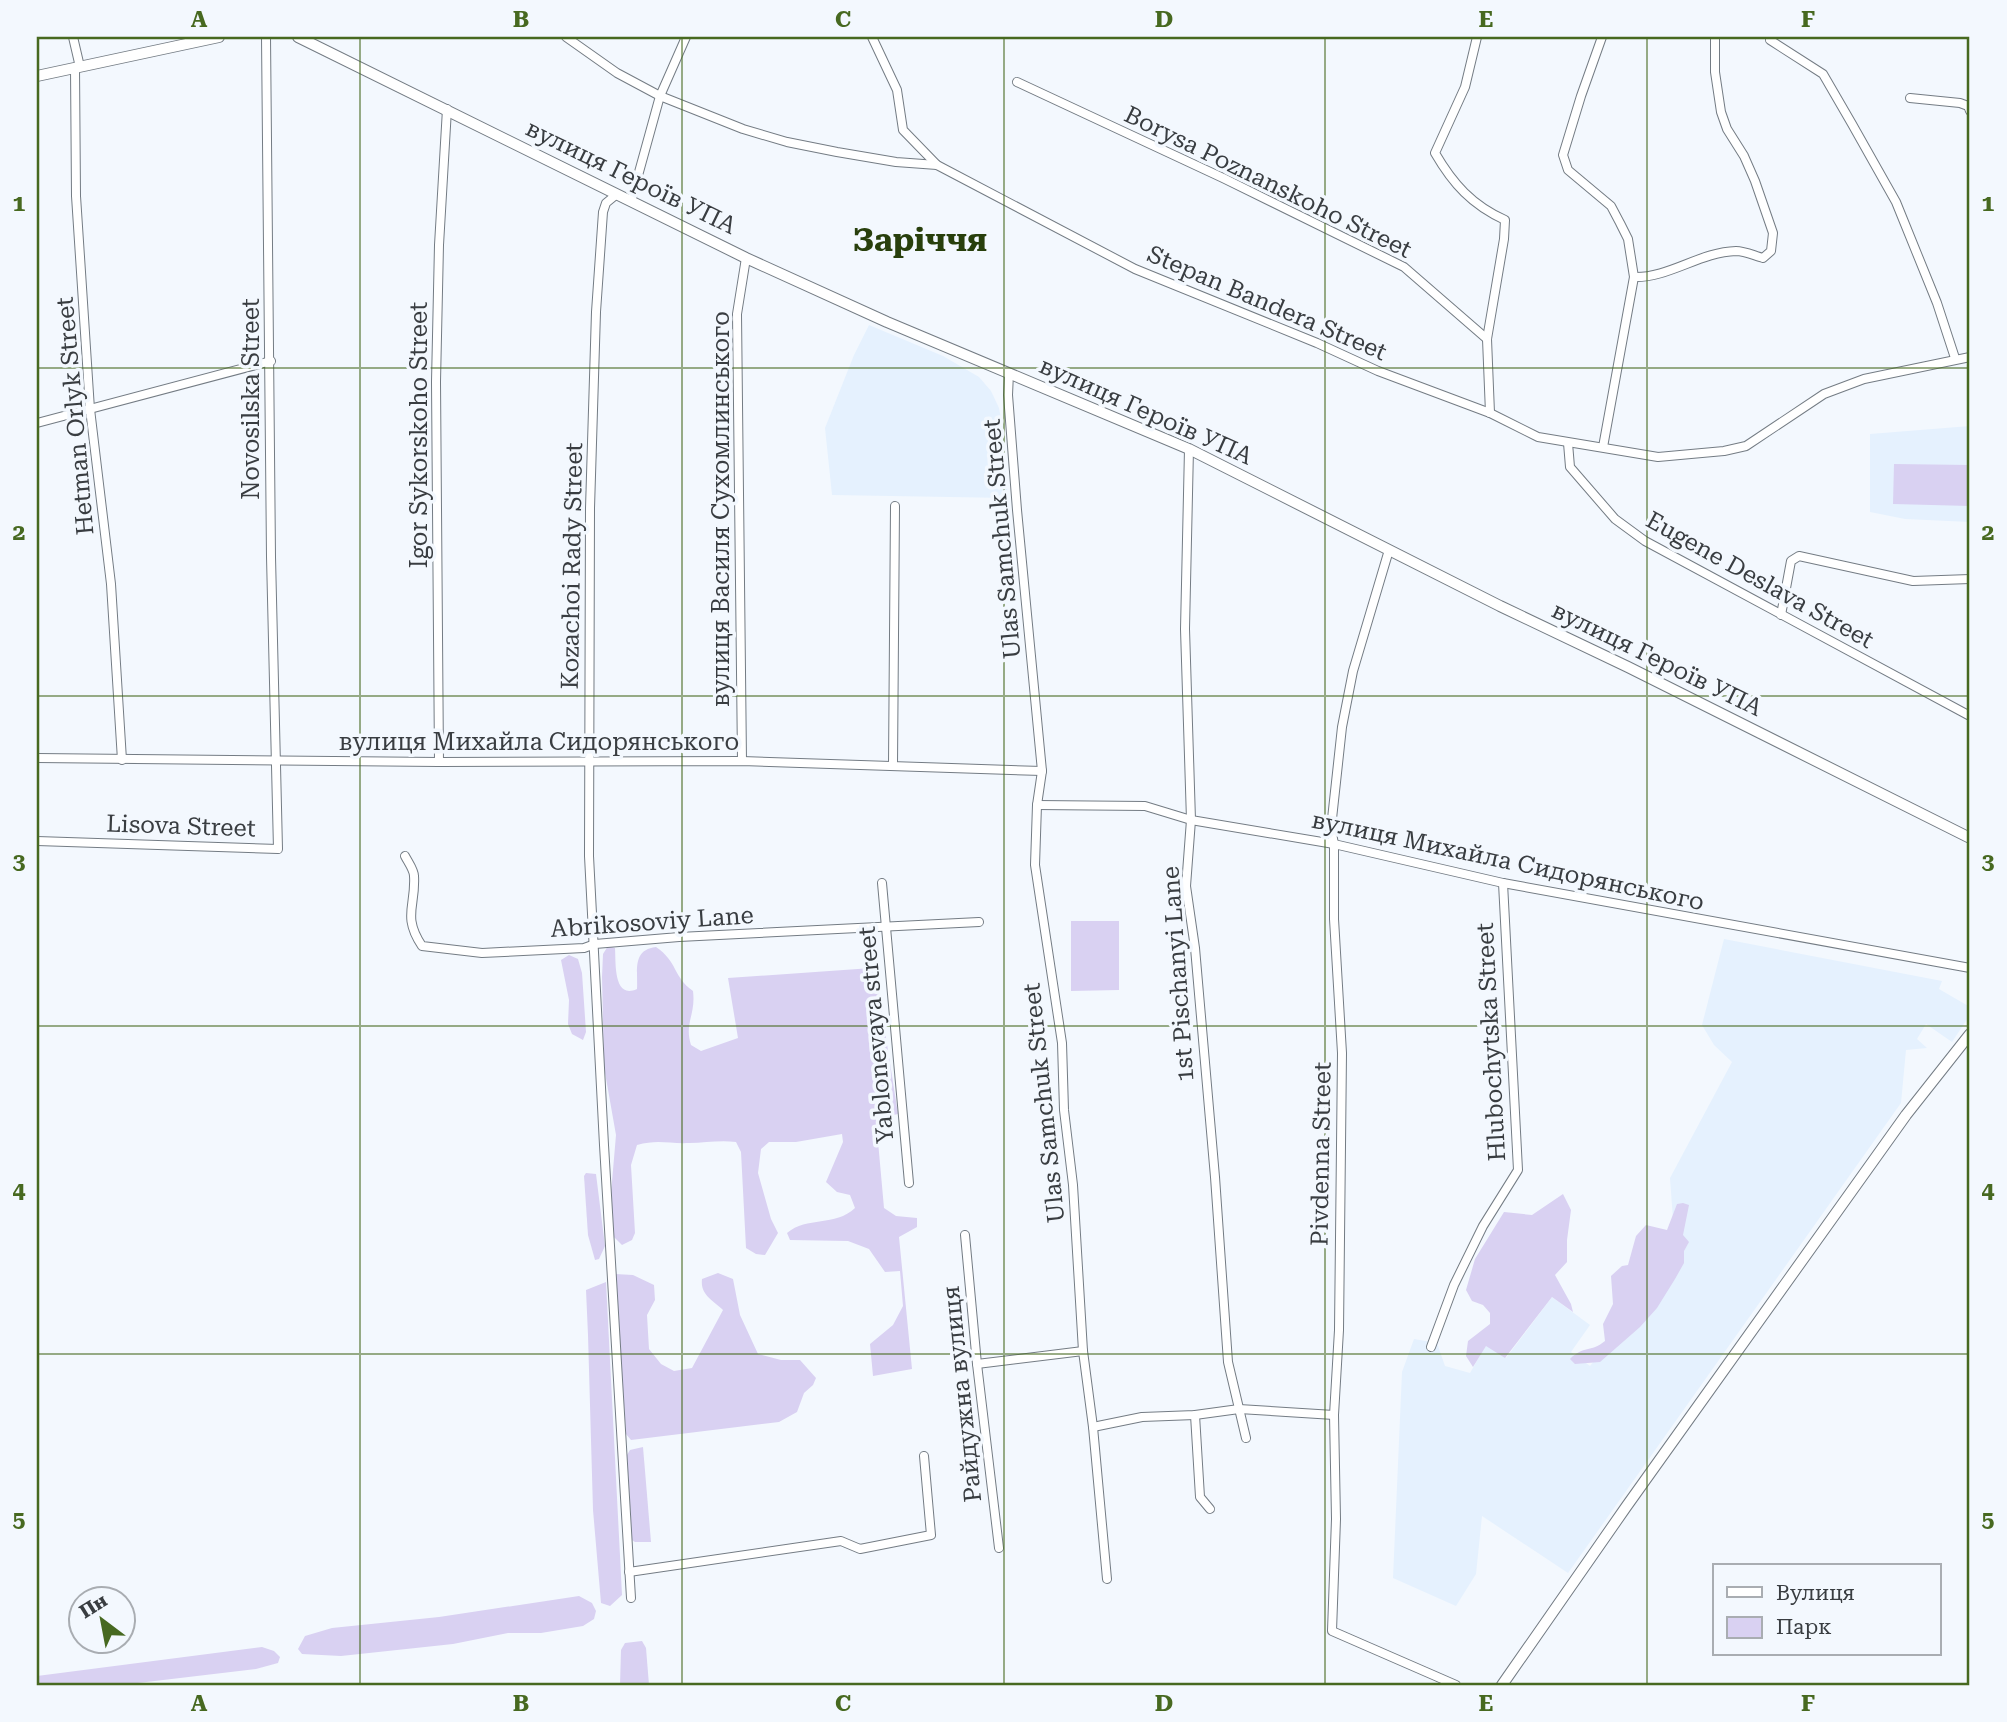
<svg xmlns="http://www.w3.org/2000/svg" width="2007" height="1722" viewBox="0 0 2007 1722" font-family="'Roboto Serif',serif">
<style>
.built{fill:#e5f1fe}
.green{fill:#d9d1f2}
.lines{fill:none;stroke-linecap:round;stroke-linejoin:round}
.minor-casing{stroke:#747c84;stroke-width:10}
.tertiary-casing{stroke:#747c84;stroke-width:12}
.minor{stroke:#fff;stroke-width:8}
.tertiary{stroke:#fff;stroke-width:10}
.grid{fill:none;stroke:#476920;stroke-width:2;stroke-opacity:0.55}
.labels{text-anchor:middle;stroke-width:7;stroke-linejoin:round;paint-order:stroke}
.street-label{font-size:24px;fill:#393d41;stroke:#f3f8fe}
.district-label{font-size:32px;font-weight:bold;fill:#283f0c;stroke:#f3f8fe}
.neatline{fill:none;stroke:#476920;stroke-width:2.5}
.grid-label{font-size:23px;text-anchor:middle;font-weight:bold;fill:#476920}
</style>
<rect width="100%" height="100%" fill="#f3f8fe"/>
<g class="built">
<path d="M869 325 943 356 979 377 991 391 999 408 1002 424 1008 498 832 495 825 428 854 355Z"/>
<path d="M1970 426V522L1905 519 1870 512V434Z"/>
<path d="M1724 939 1942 981 1939 989 1970 1007V1015L1952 1042 1926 1024 1917 1039 1927 1048 1906 1050 1901 1103 1568 1573 1482 1516 1476 1574 1456 1606 1393 1578 1402 1372 1414 1339 1437 1343 1445 1366 1470 1373 1486 1345 1506 1358 1552 1297 1590 1325 1571 1352 1590 1366 1676 1261 1670 1178 1732 1062 1714 1045 1702 1025Z"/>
</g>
<g class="green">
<path d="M1894 464 1970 465V506L1893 504Z"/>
<path d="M1071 921H1119V990L1071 991Z"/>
<path d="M608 946 615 948C616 962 613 1000 637 989 638 970 632 950 656 947 678 962 673 977 693 991 696 1015 684 1023 691 1045L701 1051 738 1038 728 978 872 968 878 987 898 1114 876 1119 884 1208 896 1216 917 1218V1227L899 1237 912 1369 873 1376 870 1344 893 1325 903 1306 900 1271 885 1272 869 1249 848 1241 790 1240 787 1233C807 1216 835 1227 855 1208L850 1195 837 1192 826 1182 843 1142 842 1134 796 1142H769L761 1149 758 1173 771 1219 778 1233 765 1255 756 1254 746 1248 741 1152 736 1142C719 1140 705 1143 689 1143 669 1144 658 1139 637 1145L631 1165 635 1233 632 1240 622 1245 613 1236 610 1205 616 1135 604 1067 602 977 603 954Z"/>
<path d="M569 955 578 959 582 973 586 1032 583 1040 572 1034 568 1024 569 1000 561 960Z"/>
<path d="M586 1173 596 1174 605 1246 599 1259 595 1260 588 1235 584 1176Z"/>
<path d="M1563 1194 1571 1210 1567 1240V1262L1555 1275 1571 1304 1573 1312 1552 1297 1505 1358 1486 1346 1473 1367 1466 1356 1468 1341 1490 1324V1313L1483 1305 1472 1301 1466 1290 1475 1259 1504 1212 1532 1215Z"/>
<path d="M1683 1203 1689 1205 1683 1235 1689 1242 1684 1251V1263L1675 1279 1657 1308 1640 1327 1600 1362 1575 1364 1570 1359C1584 1345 1590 1353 1605 1341L1603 1324 1613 1304 1611 1276 1622 1266 1628 1265 1636 1236 1646 1225 1667 1230 1677 1204Z"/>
<path d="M718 1273 733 1279 740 1315 758 1354 781 1360H800L816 1378 813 1385 804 1393 797 1412 779 1422 631 1440 626 1434 615 1274 633 1275 654 1285 655 1300 647 1315 649 1349 661 1364 674 1371 692 1368 723 1310C713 1300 700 1295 702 1279Z"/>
<path d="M606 1282 622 1595 610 1606 601 1603 593 1510 588 1335 586 1290Z"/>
<path d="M643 1447 651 1542H635L632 1540 627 1455 630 1450Z"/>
<path d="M579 1596 592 1603 596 1611 594 1619 583 1626 541 1633H508L453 1644 341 1656 302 1654 298 1649 305 1636 332 1628 439 1617Z"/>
<path d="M642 1641 646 1648 649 1685H620L621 1650 625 1643Z"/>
<path d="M262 1647 274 1651 280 1657 278 1663 256 1669 121 1685H37V1676Z"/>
</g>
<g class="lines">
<defs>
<g id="minor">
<path d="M73 37 80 67"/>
<path d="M566 37 617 73 660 96 743 129 787 142 837 152 896 162 937 165 1135 269 1317 343 1378 371 1490 413 1538 437 1658 457 1724 451 1746 446 1824 394 1864 379 1970 357"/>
<path d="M872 37 897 90 903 130 937 165"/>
<path d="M1477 37 1465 87 1435 153C1453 184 1472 205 1505 220L1504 239 1487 339 1490 413"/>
<path d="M1602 37 1581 96 1563 155 1568 170 1611 206 1620 223 1628 239 1634 277 1603 447"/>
<path d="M1770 40 1823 74 1852 124 1896 202 1937 303 1955 358"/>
<path d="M75 68 76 196 90 409 111 584 122 760"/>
<path d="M1017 82 1223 178 1404 267 1487 339"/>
<path d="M1910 98 1960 103 1968 106 1970 111"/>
<path d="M617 194 606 203 603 212 596 312 590 508 589 856 604 1145 631 1598"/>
<path d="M631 201 660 96 686 37"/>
<path d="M1634 277C1669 278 1700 252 1736 251 1745 251 1755 256 1763 258L1771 251 1773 233 1755 181 1744 156 1727 129 1721 112 1715 72V37"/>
<path d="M1009 373 1008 395 1017 510 1042 771 1037 805 1035 865 1062 1043 1064 1110 1073 1185 1083 1351 1093 1427 1107 1579"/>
<path d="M37 423 271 361"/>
<path d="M1568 443 1570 467 1615 519 1645 541 1970 716"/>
<path d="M1189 449 1185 629 1191 820 1186 886 1195 948 1215 1177 1228 1362 1246 1438"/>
<path d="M1389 550 1353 671 1342 727 1331 828 1334 844V919L1342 1053 1339 1330 1334 1415 1336 1519 1332 1631 1456 1685"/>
<path d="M1781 615 1791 561 1799 556 1913 581 1970 579"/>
<path d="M37 758 439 762 742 761 1042 771"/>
<path d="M742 761 737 314 746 258"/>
<path d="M439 762 436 382 439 245 447 109"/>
<path d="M893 765 895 506"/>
<path d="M1037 805 1145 806 1191 820 1334 844 1503 883 1970 968"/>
<path d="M37 841 278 849 271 557 266 37"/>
<path d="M405 856C408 862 414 870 414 876 416 906 402 916 422 946L482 953 584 948 595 944 679 937 979 922"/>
<path d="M882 883 909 1183"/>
<path d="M965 1235 977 1364 999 1548"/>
<path d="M1431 1347 1454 1285 1483 1226 1518 1170 1503 883"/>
<path d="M977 1364 1083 1351"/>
<path d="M1195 1415 1200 1497 1210 1509"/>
<path d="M1093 1427 1142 1417 1195 1415 1239 1409 1334 1415"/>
<path d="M629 1572 841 1541 860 1549 931 1535 924 1456"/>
</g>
<g id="tertiary">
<path d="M298 37 746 258 887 322 1189 449 1500 606 1628 667 1970 838"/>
<path d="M37 76 219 37"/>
<path d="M1502 1685 1626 1507 1906 1115 1970 1034"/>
</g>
</defs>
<use href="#minor" class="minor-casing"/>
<use href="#tertiary" class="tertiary-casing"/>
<use href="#minor" class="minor"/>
<use href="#tertiary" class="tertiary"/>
</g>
<path class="grid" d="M360 37V1685M682 37V1685M1004 37V1685M1325 37V1685M1647 37V1685M37 368H1970M37 696H1970M37 1026H1970M37 1354H1970"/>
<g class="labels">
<g class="street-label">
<text transform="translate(631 177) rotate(26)" y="8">вулиця Героїв УПА</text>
<text transform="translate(1268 182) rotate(26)" y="8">Borysa Poznanskoho Street</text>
<text transform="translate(1267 303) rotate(23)" y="8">Stepan Bandera Street</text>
<text transform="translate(251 399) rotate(-90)" y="8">Novosilska Street</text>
<text transform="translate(1146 411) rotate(24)" y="8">вулиця Героїв УПА</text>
<text transform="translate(75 416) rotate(-95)" y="8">Hetman Orlyk Street</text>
<text transform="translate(419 435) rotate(-90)" y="8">Igor Sykorskoho Street</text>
<text transform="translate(721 509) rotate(-90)" y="8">вулиця Василя Сухомлинського</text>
<text transform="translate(1002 539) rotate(-95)" y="8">Ulas Samchuk Street</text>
<text transform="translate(572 566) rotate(-89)" y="8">Kozachoi Rady Street</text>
<text transform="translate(1760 580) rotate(29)" y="8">Eugene Deslava Street</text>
<text transform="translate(1657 659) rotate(26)" y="8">вулиця Героїв УПА</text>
<text x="539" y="750">вулиця Михайла Сидорянського</text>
<text transform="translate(181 826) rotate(2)" y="8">Lisova Street</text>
<text transform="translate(1508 861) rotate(12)" y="8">вулиця Михайла Сидорянського</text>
<text transform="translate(652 922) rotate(-4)" y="8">Abrikosoviy Lane</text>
<text transform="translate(1178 974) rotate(-94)" y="8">1st Pischanyi Lane</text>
<text transform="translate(876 1035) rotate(-95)" y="8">Yablonevaya street</text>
<text transform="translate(1491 1042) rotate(-93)" y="8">Hlubochytska Street</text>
<text transform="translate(1044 1103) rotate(-96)" y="8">Ulas Samchuk Street</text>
<text transform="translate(1321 1154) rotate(-89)" y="8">Pivdenna Street</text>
<text transform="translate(962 1394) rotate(-96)" y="8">Райдужна вулиця</text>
</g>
<g class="district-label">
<text x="920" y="251">Заріччя</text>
</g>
</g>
<rect width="2007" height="1722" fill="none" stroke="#f3f8fe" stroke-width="77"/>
<rect x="1713" y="1564" width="228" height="91" fill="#f3f8fe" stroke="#a9adb2" stroke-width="2"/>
<rect x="1727" y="1587" width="35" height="10" fill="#ffffff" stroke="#a9adb2" stroke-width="2"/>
<text x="1776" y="1600" font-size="21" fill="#393d41">Вулиця</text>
<rect x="1727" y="1617" width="35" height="21" fill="#d9d1f2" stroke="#a9adb2" stroke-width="2"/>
<text x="1776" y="1634" font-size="21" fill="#393d41">Парк</text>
<g transform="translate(102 1620) rotate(328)"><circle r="33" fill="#f3f8fe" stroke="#a9adb2" stroke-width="2"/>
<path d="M0-5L12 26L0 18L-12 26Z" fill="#476920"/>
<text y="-10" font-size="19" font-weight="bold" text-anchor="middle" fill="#393d41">Пн</text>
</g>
<rect x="38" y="38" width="1930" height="1646" class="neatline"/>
<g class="grid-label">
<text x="199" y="27">A</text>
<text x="521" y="27">B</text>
<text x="843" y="27">C</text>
<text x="1164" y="27">D</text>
<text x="1486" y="27">E</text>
<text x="1808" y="27">F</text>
<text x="19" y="211">1</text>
<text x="1988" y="211">1</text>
<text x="19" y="540">2</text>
<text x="1988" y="540">2</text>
<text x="19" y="869">3</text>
<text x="1988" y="869">3</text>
<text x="19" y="1198">4</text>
<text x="1988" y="1198">4</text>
<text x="19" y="1527">5</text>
<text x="1988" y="1527">5</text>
<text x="199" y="1711">A</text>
<text x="521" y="1711">B</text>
<text x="843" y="1711">C</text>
<text x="1164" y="1711">D</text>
<text x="1486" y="1711">E</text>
<text x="1808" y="1711">F</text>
</g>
</svg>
